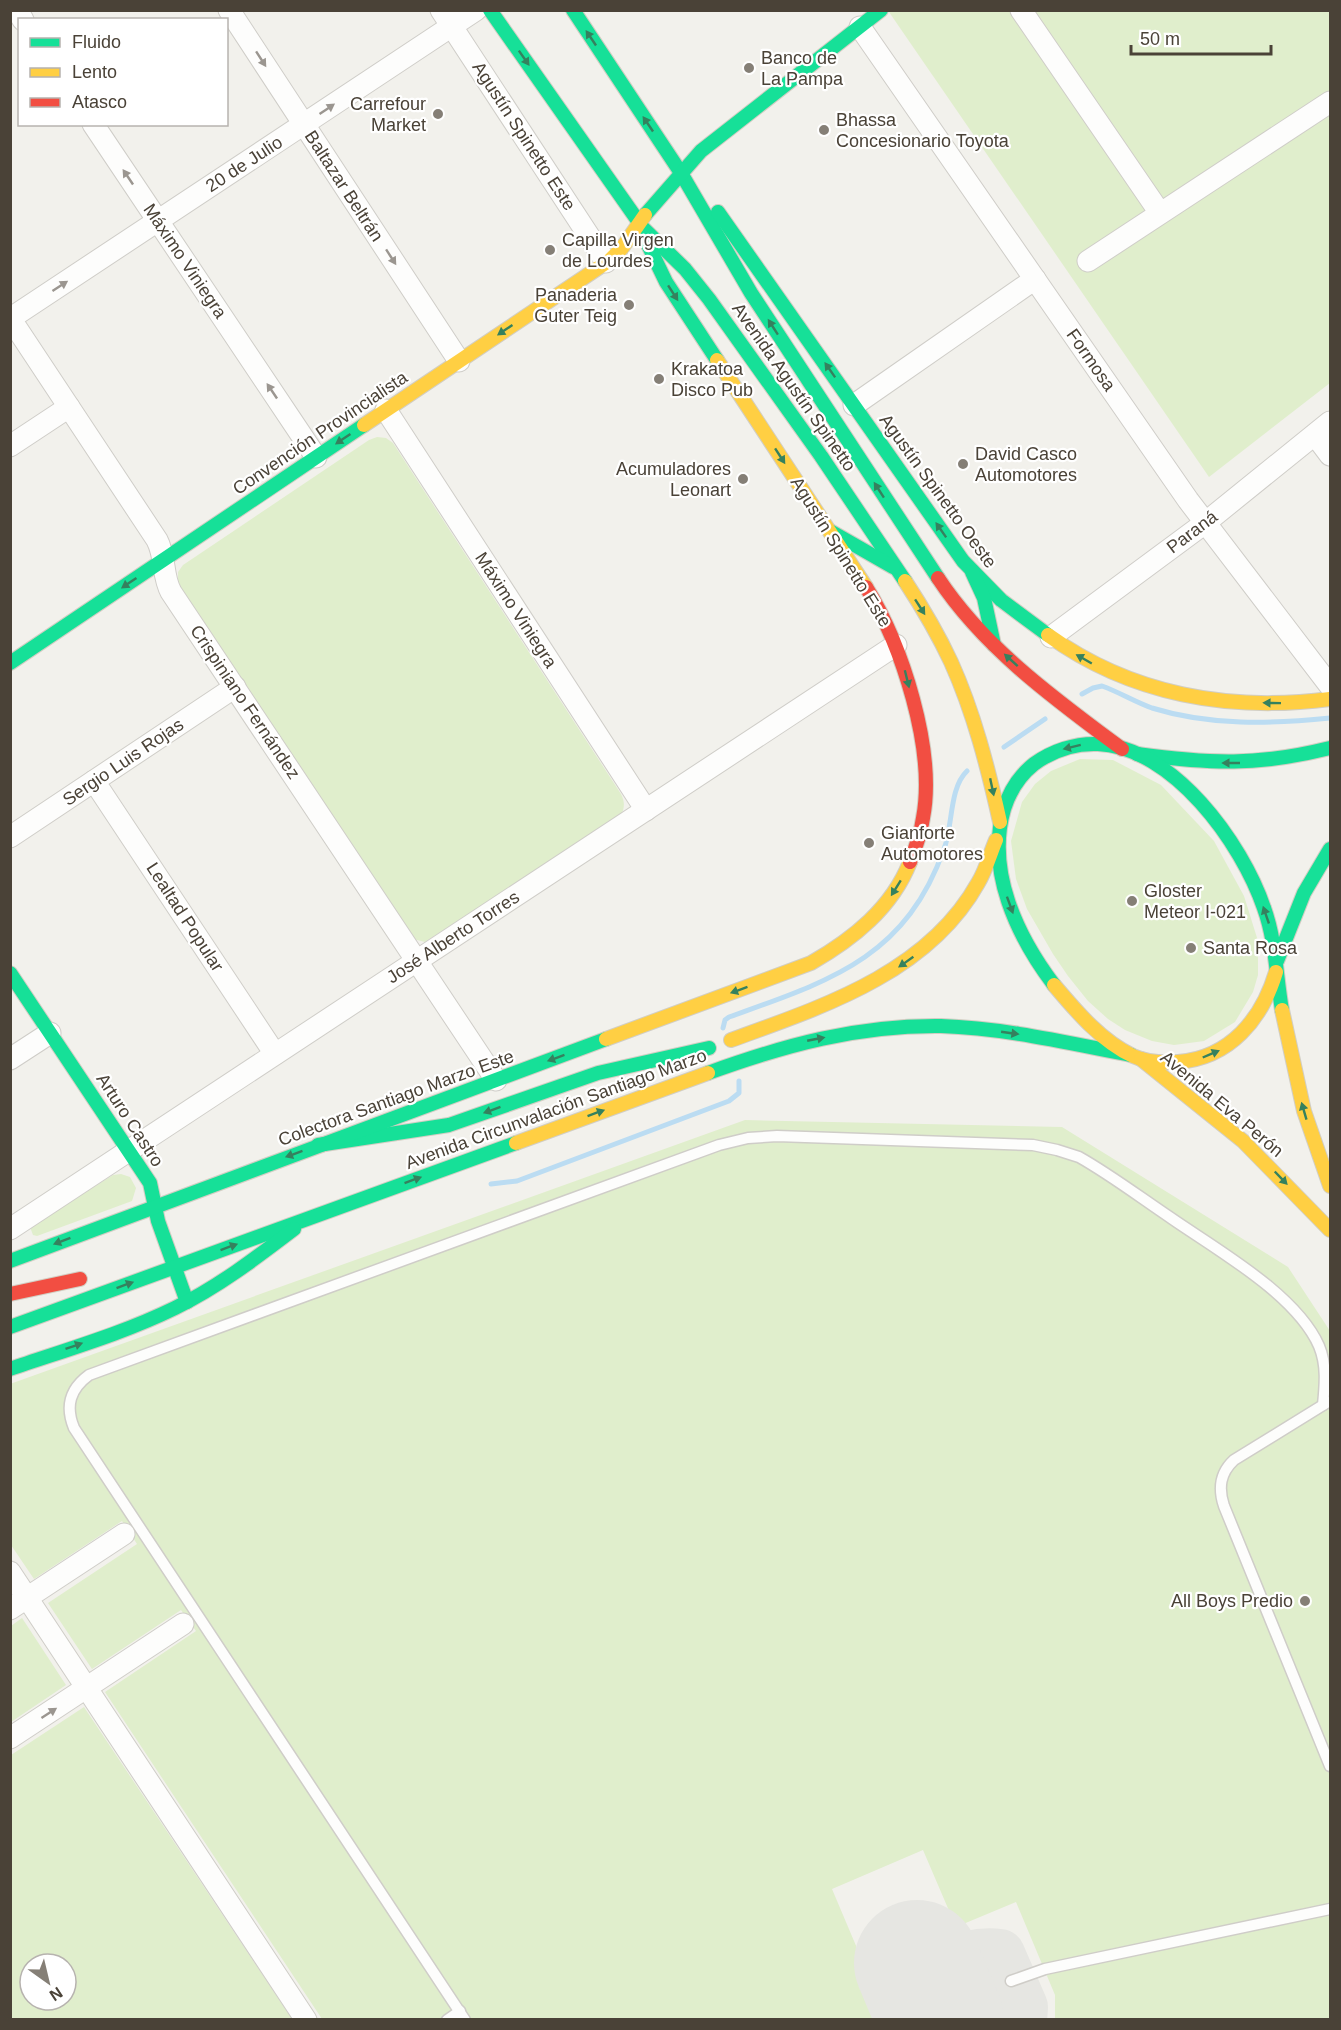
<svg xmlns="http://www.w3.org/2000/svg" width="1341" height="2030" viewBox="0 0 1341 2030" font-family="Helvetica,sans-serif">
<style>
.green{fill:#e0eecc;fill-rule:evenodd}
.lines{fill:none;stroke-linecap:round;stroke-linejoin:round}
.stream{stroke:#bbdcf2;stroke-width:5}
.taxiway{stroke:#e6e6e2;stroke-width:50}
.runway{stroke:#e6e6e2;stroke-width:126}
.lane-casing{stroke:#cfcdc8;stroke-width:13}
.street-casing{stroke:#cfcdc8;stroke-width:23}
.fast-casing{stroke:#d2cec3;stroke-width:16}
.slow-casing{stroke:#d2cec3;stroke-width:16}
.jam-casing{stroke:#d2cec3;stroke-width:16}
.lane{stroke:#fdfdfc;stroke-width:10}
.street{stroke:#fdfdfc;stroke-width:21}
.fast{stroke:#16e098;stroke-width:14}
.slow{stroke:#ffcf43;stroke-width:14}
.jam{stroke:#f24e42;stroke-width:14}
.oneway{fill:#35815e}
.oneway2{fill:#9b9690}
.poi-dot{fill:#857f76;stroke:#fff;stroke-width:2}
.labels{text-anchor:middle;stroke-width:4.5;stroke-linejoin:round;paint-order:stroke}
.poi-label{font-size:18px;fill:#4a4237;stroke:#fff;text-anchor:start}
.street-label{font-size:18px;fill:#4a4237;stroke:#fff}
</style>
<rect width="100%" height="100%" fill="#f2f1ec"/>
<g class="green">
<path d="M891 10 1330 11V383L1209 477 889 12Z"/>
<path d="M377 437 386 438 393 443 621 794C625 802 625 809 620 816L425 942 413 939 178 584V572L183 565 369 440Z"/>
<path d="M1080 759 1113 760 1161 785 1214 841 1244 896 1258 941V975L1253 992 1235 1022 1204 1041 1174 1045 1152 1041 1125 1030 1108 1019 1088 1001 1068 976 1053 954 1027 909 1016 879 1011 841 1022 802 1035 784 1051 771Z"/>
<path d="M745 1120 1062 1127 1288 1267 1330 1331V2019H1055V1995L1016 1902 956 1927 923 1850 832 1889 887 2019H322L105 1692 196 1631 181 1610 92 1669 48 1603 137 1544 122 1521 34 1579 11 1545 10 1384Z"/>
<path d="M121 1174 130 1177 136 1188 132 1201 37 1236 33 1235 30 1227 34 1224 113 1175Z"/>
<path d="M22 1618 66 1685 11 1722V1626Z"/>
<path d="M84 1707 292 2019H11V1755ZM30 1964H66V2000H30Z"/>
</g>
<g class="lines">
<g class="stream">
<path d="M1082 694 1093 688 1102 686C1119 692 1135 702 1152 708 1210 726 1271 724 1330 718"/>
<path d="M1004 747 1045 719"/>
<path d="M723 1028 725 1020 729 1017C829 981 905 959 944 849 953 826 949 788 967 771"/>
<path d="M491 1184 517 1181 729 1101 739 1093V1081"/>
</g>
<path class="taxiway" d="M925 2020C920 1974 958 1949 1000 1954L1023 2007 1022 2020"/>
<path class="runway" d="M917 1963 941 2020"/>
<defs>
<g id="lane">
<path d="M1328 1402 1234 1460C1220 1473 1218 1488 1224 1506L1330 1766"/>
<path d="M1011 1981 1045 1969 1330 1909"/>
<path d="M447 2020 460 2011"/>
<path d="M465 2020 74 1428C65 1406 70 1389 89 1375L719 1145 748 1138 777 1136 1033 1145 1057 1150 1079 1157C1111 1175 1141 1198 1171 1218 1217 1250 1296 1294 1319 1346 1327 1365 1325 1385 1323 1405"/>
</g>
<g id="street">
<path d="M17 10 23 20"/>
<path d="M229 10 459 361"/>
<path d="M441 10 606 262"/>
<path d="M1021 10 1160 213"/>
<path d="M860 27 1188 500 1330 686"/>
<path d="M93 124 316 457"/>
<path d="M1088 261 1330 102"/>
<path d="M10 318 157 540C166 557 162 576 171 592L496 1080"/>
<path d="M11 318 476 10"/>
<path d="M854 405 1035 279"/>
<path d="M386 410 646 810"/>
<path d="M1315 435 1330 455"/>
<path d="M10 446 69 407"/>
<path d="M1051 637 1205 523 1330 422"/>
<path d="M94 781 275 1054"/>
<path d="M10 837 235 687"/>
<path d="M10 1059 50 1033"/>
<path d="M10 1229 896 645"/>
<path d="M10 1572 306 2020"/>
<path d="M10 1609 124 1534"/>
<path d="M10 1738 183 1624"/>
</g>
<g id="fast">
<path d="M490 10 643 228 685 269 709 299 821 456 905 581"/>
<path d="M573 10 681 173 751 293 938 578"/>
<path d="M718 212 963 561 1001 600 1048 635"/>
<path d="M645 215 701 151 881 10"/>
<path d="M640 228 666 282 717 360"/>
<path d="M830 531 893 567"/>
<path d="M972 572 984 598 994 645"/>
<path d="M10 663 364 425"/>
<path d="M1137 754C1210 764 1258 766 1330 748"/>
<path d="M1277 961 1304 893 1330 849"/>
<path d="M10 973 150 1183 158 1221 187 1302"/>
<path d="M1054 985C1017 936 986 871 1004 809 1010 790 1019 776 1034 764 1052 751 1075 743 1098 744 1173 747 1242 843 1264 908 1276 941 1276 976 1282 1010"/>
<path d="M708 1073C785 1045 858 1025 941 1026 1005 1028 1068 1043 1131 1055"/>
<path d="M318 1145 449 1125 598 1073 709 1048"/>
<path d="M10 1261 606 1039"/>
<path d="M10 1327 516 1143"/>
<path d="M10 1369C65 1350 122 1334 175 1308 218 1287 256 1258 294 1229"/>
</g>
<g id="slow">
<path d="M717 360 866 587"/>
<path d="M364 425 610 260 622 248 645 215"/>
<path d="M905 581C922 607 938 634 951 662 974 713 988 768 1000 822"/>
<path d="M1048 635C1131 695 1230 712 1330 699"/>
<path d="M1054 985C1076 1011 1101 1041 1133 1056 1146 1062 1163 1063 1178 1062 1230 1058 1262 1019 1276 972"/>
<path d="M1282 1010 1304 1111 1330 1186"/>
<path d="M606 1039 811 963C853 939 892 908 910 862"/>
<path d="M731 1040C822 1007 928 973 978 883 986 870 990 854 996 840"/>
<path d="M1141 1059 1243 1141 1330 1230"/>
<path d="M516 1143 708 1073"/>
</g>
<g id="jam">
<path d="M938 578C984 648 1056 700 1122 749"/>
<path d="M866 587C902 645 936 750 923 818 921 833 916 847 910 862"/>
<path d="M10 1294 80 1279"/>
</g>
</defs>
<use href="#lane" class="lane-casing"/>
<use href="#street" class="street-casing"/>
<use href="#fast" class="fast-casing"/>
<use href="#slow" class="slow-casing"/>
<use href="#jam" class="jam-casing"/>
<use href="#lane" class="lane"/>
<use href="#street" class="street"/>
<use href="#fast" class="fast"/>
<use href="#slow" class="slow"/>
<use href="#jam" class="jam"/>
</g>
<defs><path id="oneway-solid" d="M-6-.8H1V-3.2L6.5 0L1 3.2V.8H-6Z" transform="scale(1.5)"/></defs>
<g class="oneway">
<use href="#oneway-solid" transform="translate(591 38) rotate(-124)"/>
<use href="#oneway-solid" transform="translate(524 58) rotate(55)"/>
<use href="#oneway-solid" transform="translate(648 124) rotate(-124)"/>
<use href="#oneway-solid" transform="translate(673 293) rotate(57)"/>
<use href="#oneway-solid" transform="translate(773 327) rotate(-123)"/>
<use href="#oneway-solid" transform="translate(505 330) rotate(146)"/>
<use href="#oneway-solid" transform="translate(830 370) rotate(-125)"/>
<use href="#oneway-solid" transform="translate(343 439) rotate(146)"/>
<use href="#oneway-solid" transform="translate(780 456) rotate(57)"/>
<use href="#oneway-solid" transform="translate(879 490) rotate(-123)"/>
<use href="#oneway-solid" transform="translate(941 530) rotate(-125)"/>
<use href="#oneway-solid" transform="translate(129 583) rotate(146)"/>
<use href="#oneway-solid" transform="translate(920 607) rotate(57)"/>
<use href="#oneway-solid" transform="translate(1084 659) rotate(-150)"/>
<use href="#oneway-solid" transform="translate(1011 660) rotate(-138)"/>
<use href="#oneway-solid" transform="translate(907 679) rotate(76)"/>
<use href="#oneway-solid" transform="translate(1272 703) rotate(-179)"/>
<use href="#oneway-solid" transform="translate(1072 747) rotate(166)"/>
<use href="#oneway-solid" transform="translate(1231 763) rotate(-180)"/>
<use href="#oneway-solid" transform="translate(992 787) rotate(78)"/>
<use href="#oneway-solid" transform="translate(896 888) rotate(122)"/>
<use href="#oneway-solid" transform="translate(1010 905) rotate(70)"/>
<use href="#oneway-solid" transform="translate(1266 915) rotate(-109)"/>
<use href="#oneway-solid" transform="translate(906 962) rotate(145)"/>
<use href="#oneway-solid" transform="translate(739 990) rotate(160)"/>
<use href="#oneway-solid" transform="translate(1010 1033) rotate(8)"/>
<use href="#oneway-solid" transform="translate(816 1039) rotate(-11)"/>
<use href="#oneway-solid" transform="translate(1211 1054) rotate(-23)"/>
<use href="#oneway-solid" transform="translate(556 1058) rotate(160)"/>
<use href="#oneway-solid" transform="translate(492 1110) rotate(160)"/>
<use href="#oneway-solid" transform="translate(1304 1111) rotate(-106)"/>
<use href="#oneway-solid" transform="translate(596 1113) rotate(-20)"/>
<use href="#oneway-solid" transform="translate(294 1154) rotate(160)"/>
<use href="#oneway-solid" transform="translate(1281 1178) rotate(46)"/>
<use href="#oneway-solid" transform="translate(413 1180) rotate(-20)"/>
<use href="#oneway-solid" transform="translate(62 1241) rotate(159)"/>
<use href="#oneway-solid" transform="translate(229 1247) rotate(-20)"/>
<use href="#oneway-solid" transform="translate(125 1285) rotate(-20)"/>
<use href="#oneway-solid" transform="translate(74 1346) rotate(-19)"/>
</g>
<g class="oneway2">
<use href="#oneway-solid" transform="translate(261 59) rotate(57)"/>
<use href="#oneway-solid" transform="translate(327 109) rotate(-34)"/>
<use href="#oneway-solid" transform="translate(128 177) rotate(-124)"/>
<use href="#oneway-solid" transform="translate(391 257) rotate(57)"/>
<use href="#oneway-solid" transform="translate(60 286) rotate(-33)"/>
<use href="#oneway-solid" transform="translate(272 391) rotate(-124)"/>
<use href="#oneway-solid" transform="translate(49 1713) rotate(-33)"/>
</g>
<g class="poi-dot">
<circle cx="749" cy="68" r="6"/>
<circle cx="438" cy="114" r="6"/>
<circle cx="824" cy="130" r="6"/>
<circle cx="550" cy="250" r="6"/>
<circle cx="629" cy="305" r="6"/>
<circle cx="659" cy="379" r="6"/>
<circle cx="963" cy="464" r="6"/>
<circle cx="743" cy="479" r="6"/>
<circle cx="869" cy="843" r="6"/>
<circle cx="1132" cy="901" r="6"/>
<circle cx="1191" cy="948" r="6"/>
<circle cx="1305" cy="1601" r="6"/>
</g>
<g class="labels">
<g class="poi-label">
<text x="761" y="64">Banco de<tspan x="761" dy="21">La Pampa</tspan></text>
<text x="426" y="110" text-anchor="end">Carrefour<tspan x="426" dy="21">Market</tspan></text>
<text x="836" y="126">Bhassa<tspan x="836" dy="21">Concesionario Toyota</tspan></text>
<text x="562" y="246">Capilla Virgen<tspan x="562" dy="21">de Lourdes</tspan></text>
<text x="617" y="301" text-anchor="end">Panaderia<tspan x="617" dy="21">Guter Teig</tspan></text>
<text x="671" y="375">Krakatoa<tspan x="671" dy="21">Disco Pub</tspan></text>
<text x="975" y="460">David Casco<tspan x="975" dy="21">Automotores</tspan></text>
<text x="731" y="475" text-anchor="end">Acumuladores<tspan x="731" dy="21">Leonart</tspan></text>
<text x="881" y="839">Gianforte<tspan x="881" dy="21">Automotores</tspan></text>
<text x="1144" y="897">Gloster<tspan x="1144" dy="21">Meteor I-021</tspan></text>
<text x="1203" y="954">Santa Rosa</text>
<text x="1293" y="1607" text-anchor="end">All Boys Predio</text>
</g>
<g class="street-label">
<text transform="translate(524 136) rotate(57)" y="6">Agustín Spinetto Este</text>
<text transform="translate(244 164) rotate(-33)" y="6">20 de Julio</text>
<text transform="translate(344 186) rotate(57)" y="6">Baltazar Beltrán</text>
<text transform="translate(185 261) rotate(56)" y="6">Máximo Viniegra</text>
<text transform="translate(1091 360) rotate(55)" y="6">Formosa</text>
<text transform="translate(794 387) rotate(55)" y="6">Avenida Agustín Spinetto</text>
<text transform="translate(320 433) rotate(-34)" y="6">Convención Provincialista</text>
<text transform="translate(938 491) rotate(54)" y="6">Agustín Spinetto Oeste</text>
<text transform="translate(1192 532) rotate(-37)" y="6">Paraná</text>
<text transform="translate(841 552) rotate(58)" y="6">Agustín Spinetto Este</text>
<text transform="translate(516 610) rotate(57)" y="6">Máximo Viniegra</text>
<text transform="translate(245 702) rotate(56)" y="6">Crispiniano Fernández</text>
<text transform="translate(123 762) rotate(-34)" y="6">Sergio Luis Rojas</text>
<text transform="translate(185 917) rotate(57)" y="6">Lealtad Popular</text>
<text transform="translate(453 937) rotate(-33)" y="6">José Alberto Torres</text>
<text transform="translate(396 1098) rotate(-20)" y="6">Colectora Santiago Marzo Este</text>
<text transform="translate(1222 1104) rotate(40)" y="6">Avenida Eva Perón</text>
<text transform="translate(556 1109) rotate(-20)" y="6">Avenida Circunvalación Santiago Marzo</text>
<text transform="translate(130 1120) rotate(57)" y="6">Arturo Castro</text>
</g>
</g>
<rect width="1341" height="2030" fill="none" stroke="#4a4237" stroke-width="24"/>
<rect x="18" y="18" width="210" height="108" fill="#ffffff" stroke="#b7b3af" stroke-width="1.5"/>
<rect x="30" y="38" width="30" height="9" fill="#16e098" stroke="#b7b3af" stroke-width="1.5"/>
<text x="72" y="48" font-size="18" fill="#4a4237">Fluido</text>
<rect x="30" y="68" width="30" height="9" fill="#ffcf43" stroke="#b7b3af" stroke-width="1.5"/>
<text x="72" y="78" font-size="18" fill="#4a4237">Lento</text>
<rect x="30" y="98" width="30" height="9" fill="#f24e42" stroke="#b7b3af" stroke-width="1.5"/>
<text x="72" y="108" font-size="18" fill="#4a4237">Atasco</text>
<g transform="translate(48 1982) rotate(146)"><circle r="28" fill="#ffffff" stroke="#b7b3af" stroke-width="1.5"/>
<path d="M0-4.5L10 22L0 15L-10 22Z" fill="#857f76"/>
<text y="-9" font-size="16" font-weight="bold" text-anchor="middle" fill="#4a4237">N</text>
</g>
<path d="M1131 45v9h140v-9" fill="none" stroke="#4a4237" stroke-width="3"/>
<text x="1140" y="45" font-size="18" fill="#4a4237" stroke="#ffffff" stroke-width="4.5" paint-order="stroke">50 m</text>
</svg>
